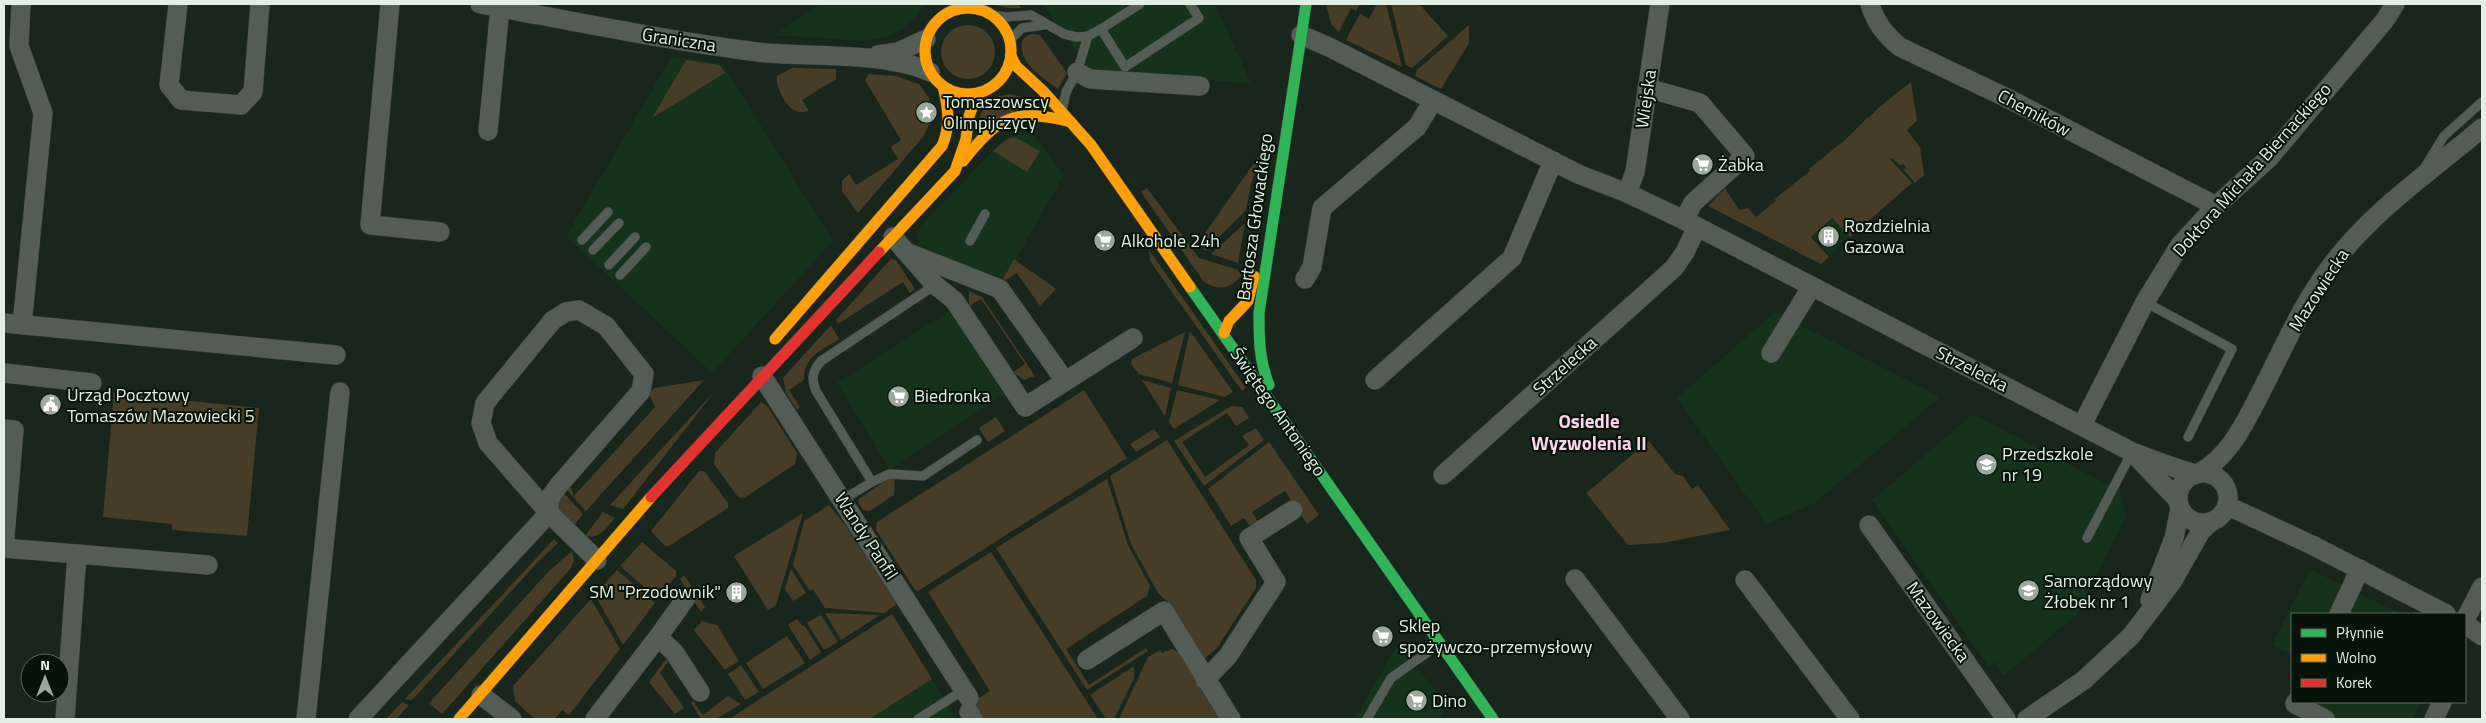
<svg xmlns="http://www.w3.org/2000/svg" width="2486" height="723" viewBox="0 0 2486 723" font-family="'Titillium Web',sans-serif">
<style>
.built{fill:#15321a}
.green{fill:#473c26}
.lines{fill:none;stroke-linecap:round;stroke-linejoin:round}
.lane-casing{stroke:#354037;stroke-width:10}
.street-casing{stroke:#354037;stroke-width:20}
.fast-casing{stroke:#354037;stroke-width:12}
.slow-casing{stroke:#354037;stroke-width:12}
.jam-casing{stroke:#354037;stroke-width:12}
.lane{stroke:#535d55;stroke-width:9}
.street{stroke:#535d55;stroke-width:19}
.fast{stroke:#30b455;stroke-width:11}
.slow{stroke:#ff9f0a;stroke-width:11}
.jam{stroke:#e5322d;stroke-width:11}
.labels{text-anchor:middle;stroke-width:4;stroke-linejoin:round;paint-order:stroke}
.street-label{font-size:18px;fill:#e1f0e2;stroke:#071209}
.poi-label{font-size:18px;fill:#e1f0e2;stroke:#071209;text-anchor:start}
.neighbourhood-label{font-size:19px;font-weight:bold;fill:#fdd2ed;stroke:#071209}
</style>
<rect width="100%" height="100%" fill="#19261c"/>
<g class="built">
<path d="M820 4H924L918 14 902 29 887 37 861 41 774 35Z"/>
<path d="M1043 4H1215L1251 83 1132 77 1090 71Z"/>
<path d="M672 56 722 63 833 241 712 373 566 236Z"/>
<path d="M1024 133H1032L1064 175 1002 283 920 246 917 235 920 227 1003 140Z"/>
<path d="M1832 218 1849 237 1829 255 1812 236Z"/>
<path d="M950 311 1004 395 890 469 837 383Z"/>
<path d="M1775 312 1940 397 1815 503 1766 524 1677 398Z"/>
<path d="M1973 414 2120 491 2126 516 2077 614 2004 676 1995 662 1988 666 1872 500Z"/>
<path d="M2310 569 2401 614H2292V655L2272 645Z"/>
<path d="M1397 646 1448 704 1439 719H1354Z"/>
<path d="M932 679 957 719H870Z"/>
<path d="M2304 702H2421L2412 719H2337Z"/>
</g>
<g class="green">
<path d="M992 4H1018L1021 8H1008Z"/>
<path d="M1326 4H1360L1356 11 1351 8 1339 32 1331 24Z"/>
<path d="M1377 4H1386L1402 67 1346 40 1360 14 1369 19Z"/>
<path d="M1391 4 1420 5 1448 36 1412 68 1406 65Z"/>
<circle cx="968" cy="52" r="27"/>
<path d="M1469 25V43L1441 89 1415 76 1417 70Z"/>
<path d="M1034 34 1040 35 1067 73 1058 89C1049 82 1036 74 1029 65 1021 55 1015 36 1034 34Z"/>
<path d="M686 60 720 65 725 73 652 118Z"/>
<path d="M792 68 836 69V79L802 100 809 111C804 112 800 113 796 111 786 108 775 85 777 76Z"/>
<path d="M868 74 896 76 919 84 929 98 931 121 923 137 858 213 842 191V181L849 174 856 185 898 159 891 147 901 140 865 80Z"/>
<path d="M1911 82 1917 121 1907 130 1920 147 1924 175 1915 183 1904 170 1906 168 1903 164 1900 165 1892 158 1890 159 1912 183 1850 237 1832 218 1811 237 1829 257 1821 264 1708 206 1725 188 1739 210 1748 208 1756 217 1776 201 1775 199 1810 171 1809 169 1845 140 1868 117 1869 118 1878 108Z"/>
<path d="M1010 94 1023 97 1033 104 976 128C984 106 985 97 1010 94Z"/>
<path d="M1014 137 1040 151 1027 172 993 151 1007 139Z"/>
<path d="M1263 150 1251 184 1246 210 1205 251 1199 242Z"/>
<path d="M1147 188 1199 258 1236 269 1242 274C1232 289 1219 291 1204 282L1141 192Z"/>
<path d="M1245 223 1238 263 1211 254Z"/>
<path d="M1149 250 1246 388 1242 391 1150 261Z"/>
<path d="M891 259 896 260 915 289 910 293 903 282 838 324 836 320Z"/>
<path d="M1014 259 1056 289 1040 306 1017 273 1006 280 1003 279Z"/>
<path d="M969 291 982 297 1035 376 1024 380 1013 372 1025 364 981 299 969 306Z"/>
<path d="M831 325 839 339C822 350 803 357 804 380L789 390 800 407 797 410 786 393 783 378Z"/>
<path d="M1190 331 1233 392 1225 397 1178 385Z"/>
<path d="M1185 332 1172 383 1139 374 1131 364 1132 359Z"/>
<path d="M704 380 586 511 565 488 569 482 574 496 655 407 649 394 654 388Z"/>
<path d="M1142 380 1171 388 1165 416Z"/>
<path d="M1084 390 1127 458 918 591 915 590 876 530 877 522Z"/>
<path d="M1177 390 1220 400 1174 429 1169 422Z"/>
<path d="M715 391 623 509 610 505Z"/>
<path d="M114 393 259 408 247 536 172 530V524L103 517Z"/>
<path d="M761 402 767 406 797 453 795 464 744 498 738 497 714 464 715 453Z"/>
<path d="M1231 406 1242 407 1249 418 1236 426 1227 413 1182 442 1205 477 1249 445 1242 436 1256 428 1264 440 1204 486 1174 441Z"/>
<path d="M996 417 1005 431 988 442 979 428Z"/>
<path d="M1154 429 1160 437 1136 452 1130 444Z"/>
<path d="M1167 440 1256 580V588L1217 648 1203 660 1170 604 1158 593 1131 544 1110 476Z"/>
<path d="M1649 441 1675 474 1683 476 1692 489 1698 485 1730 530 1662 543 1628 545 1586 493Z"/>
<path d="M1269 442 1319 515 1307 524 1285 491 1252 512 1259 524 1249 525 1244 518 1231 526 1208 489Z"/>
<path d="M699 471H704L728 503V508L669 546H665L651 531Z"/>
<path d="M889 478 895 479 894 495 870 511 863 510 858 502 859 499Z"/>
<path d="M1107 479 1128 545 1150 586 1147 596 1066 649 1089 685 1146 648 1148 651 1087 690 996 548Z"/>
<path d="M562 491 583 514 573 527 557 508 555 498Z"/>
<path d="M829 505 846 526 897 604 884 613 825 608 813 589 810 591 793 565 804 521Z"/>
<path d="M603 512 615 518C606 528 599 540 585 536Z"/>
<path d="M803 513 776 605 768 610 734 556Z"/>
<path d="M554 539 558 543 538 562 412 700 405 699Z"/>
<path d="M642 542 676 571V576L658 599 620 566Z"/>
<path d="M572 551 574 560 571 568 442 714 429 703 549 571Z"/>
<path d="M991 552 1098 719H980L970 704 990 691 928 592Z"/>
<path d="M791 569 806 593 793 601 785 589Z"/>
<path d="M617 570 655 603 623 645 595 595Z"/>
<path d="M684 575 705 607 701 612 680 579Z"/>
<path d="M591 599 620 649 569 715 562 710 555 719H535L515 701 513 686Z"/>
<path d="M825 613 880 615 841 640Z"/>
<path d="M892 614 932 679 870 719H729Z"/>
<path d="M821 615 838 642 824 650 807 623Z"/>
<path d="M797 619 802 626 804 625 821 652 810 660 788 625Z"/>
<path d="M702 621 717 625 739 661 725 670 694 630Z"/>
<path d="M787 636 805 663 763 689 746 663Z"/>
<path d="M1172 649 1180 653 1222 719H1119L1148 657 1160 650 1162 653Z"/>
<path d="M666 659 668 662 660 673 684 708 675 714 649 682Z"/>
<path d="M741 665 759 692 745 700 728 674Z"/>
<path d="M1134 666V678L1114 719H1106L1090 695Z"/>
<path d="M728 696 741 704 716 719H701L691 703 693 701 703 715Z"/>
<path d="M402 702 409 705 396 719H386Z"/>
</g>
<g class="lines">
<defs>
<g id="lane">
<path d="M991 15 1007 17 1031 15 1064 34 1077 37 1088 36 1101 29 1125 67 1199 18 1190 4"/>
<path d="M1101 29 1140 4"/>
<path d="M1010 40 1022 28 1044 25"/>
<path d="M1063 106 1066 92 1077 72 1088 36"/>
<path d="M2425 167 2444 136 2482 102"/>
<path d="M582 240 608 212"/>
<path d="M970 241 985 214"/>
<path d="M593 250 619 223"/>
<path d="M609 265 635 237"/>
<path d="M620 275 646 247"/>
<path d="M2145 302 2232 349 2188 437"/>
<path d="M872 482 889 474 923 476 977 440"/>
<path d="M842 500 872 482 816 391C811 378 812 372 821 361L935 285"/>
<path d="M2087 538 2132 452"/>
<path d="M918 719 964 690"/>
<path d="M1367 719 1391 678 1438 645"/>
</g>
<g id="street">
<path d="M21 4 19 46 43 113 22 325"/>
<path d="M178 4 169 85 181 100 241 105 253 92 260 4"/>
<path d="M390 4 370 225 440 232"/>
<path d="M480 4C572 21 664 40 757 52 807 58 886 51 930 72"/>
<path d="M1870 4C1875 22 1885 35 1900 47L2009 99 2216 206"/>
<path d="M1301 35 1329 47 1578 174 1627 193 1684 220 2132 452C2153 459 2176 470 2197 474"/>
<path d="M878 55 898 52 926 39"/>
<path d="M1077 72 1090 79 1200 86"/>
<path d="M1647 88 1700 103 1745 156 1693 203 1684 220"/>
<path d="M488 131 500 7 502 4"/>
<path d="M1627 193 1635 172 1660 4"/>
<path d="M893 237 935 285 954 300 1025 407 1133 338"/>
<path d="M906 252 1000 289 1065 381"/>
<path d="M1305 279 1312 267 1322 208 1417 127 1433 101"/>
<path d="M579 310 606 326 644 374 641 391 559 485 549 499V513L488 443 481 423 485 403 553 320 566 312Z"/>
<path d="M4 323 336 355"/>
<path d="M1771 353 1812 286"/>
<path d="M4 373 92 383"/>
<path d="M762 376 969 698"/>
<path d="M1375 380 1512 258 1553 161"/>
<path d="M2082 425 2145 302 2180 245 2216 206 2270 157 2385 20 2395 4"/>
<path d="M4 429 14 430 4 548"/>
<path d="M2133 453 2178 500"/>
<circle cx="2203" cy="498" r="25"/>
<path d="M2197 474C2233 456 2250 412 2268 378 2287 340 2305 300 2331 266 2372 211 2430 172 2482 128"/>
<path d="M1443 475 1674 268 1685 252 1697 227"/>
<path d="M2228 506 2312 545 2446 614"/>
<path d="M1869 525 2006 719"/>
<path d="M4 548 77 554"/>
<path d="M1575 579 1680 719"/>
<path d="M1745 580 1850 719"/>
<path d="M2150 600 2174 538 2180 509"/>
<path d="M2339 614 2360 569"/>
<path d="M2465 620 2482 587"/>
<path d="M2465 624 2482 636"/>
<path d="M658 637 686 598"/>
<path d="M1087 660 1164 611 1231 719"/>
<path d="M1205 680 1228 656 1276 582 1249 538 1293 510"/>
<path d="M481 695 512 719"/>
<path d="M2296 702 2295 704 2325 719"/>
<path d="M969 712 973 719"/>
<path d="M65 719 77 554 208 565"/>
<path d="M306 719 340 392"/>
<path d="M358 719 549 513 597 560"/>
<path d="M595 719 658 637 674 652 700 692"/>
<path d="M2027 719 2084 680 2131 636 2172 582 2201 531 2210 523"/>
<path d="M2434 719 2442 702"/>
</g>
<g id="fast">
<path d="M1190 287 1493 719"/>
<path d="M1269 385C1259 360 1259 339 1259 313L1306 4"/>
</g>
<g id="slow">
<circle cx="968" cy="51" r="43"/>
<path d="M1011 56 1016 66 1043 91 1091 145 1190 287"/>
<path d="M963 161C999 116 1014 108 1071 122"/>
<path d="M879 252 955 171 966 139 969 116 978 93"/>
<path d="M1224 333 1229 321 1248 301 1254 276"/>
<path d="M775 339 942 146C951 125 948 107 943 86"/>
<path d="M459 719 651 497"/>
</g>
<path id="jam" d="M651 497 879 252"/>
</defs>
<use href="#lane" class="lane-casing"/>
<use href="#street" class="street-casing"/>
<use href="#fast" class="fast-casing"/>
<use href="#slow" class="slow-casing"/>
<use href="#jam" class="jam-casing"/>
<use href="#lane" class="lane"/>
<use href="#street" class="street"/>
<use href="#fast" class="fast"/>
<use href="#slow" class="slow"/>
<use href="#jam" class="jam"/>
</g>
<defs>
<symbol id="sight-disc" viewBox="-11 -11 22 22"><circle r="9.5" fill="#9ba99d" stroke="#071209"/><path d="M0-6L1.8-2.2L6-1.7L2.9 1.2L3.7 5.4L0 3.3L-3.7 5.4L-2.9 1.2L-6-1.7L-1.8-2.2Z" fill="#fff"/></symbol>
<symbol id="supermarket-disc" viewBox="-11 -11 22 22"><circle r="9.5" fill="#9ba99d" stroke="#071209"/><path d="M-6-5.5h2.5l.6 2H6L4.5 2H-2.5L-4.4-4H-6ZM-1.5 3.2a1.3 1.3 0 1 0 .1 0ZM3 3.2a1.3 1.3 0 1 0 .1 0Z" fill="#fff"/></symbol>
<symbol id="building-disc" viewBox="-11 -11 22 22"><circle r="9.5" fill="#9ba99d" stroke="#071209"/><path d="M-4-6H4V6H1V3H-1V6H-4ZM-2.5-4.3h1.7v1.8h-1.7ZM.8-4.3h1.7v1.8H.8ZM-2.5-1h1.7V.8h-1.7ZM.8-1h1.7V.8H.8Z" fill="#fff"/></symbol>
<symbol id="civic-disc" viewBox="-11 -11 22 22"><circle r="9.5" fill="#9ba99d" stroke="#071209"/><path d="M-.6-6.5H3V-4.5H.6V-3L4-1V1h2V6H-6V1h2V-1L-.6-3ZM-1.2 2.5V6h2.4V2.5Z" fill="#fff"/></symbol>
<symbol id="school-disc" viewBox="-11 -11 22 22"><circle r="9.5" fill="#9ba99d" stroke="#071209"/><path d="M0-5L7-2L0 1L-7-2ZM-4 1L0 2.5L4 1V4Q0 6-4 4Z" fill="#fff"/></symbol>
</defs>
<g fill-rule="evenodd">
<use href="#sight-disc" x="914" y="100" width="25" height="25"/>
<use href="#supermarket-disc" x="1690" y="152" width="25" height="25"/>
<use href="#building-disc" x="1816" y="224" width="25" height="25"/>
<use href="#supermarket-disc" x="1092" y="228" width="25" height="25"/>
<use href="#supermarket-disc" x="886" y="384" width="25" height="25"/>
<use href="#civic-disc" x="38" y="392" width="25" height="25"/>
<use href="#school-disc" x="1974" y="452" width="25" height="25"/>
<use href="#school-disc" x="2016" y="578" width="25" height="25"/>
<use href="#building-disc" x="724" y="580" width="25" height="25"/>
<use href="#supermarket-disc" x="1370" y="624" width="25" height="25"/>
<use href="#supermarket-disc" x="1404" y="688" width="25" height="25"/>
</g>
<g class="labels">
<g class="street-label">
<text transform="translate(679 40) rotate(9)" y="6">Graniczna</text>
<text transform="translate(1646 99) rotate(-82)" y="6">Wiejska</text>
<text transform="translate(2034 113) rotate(28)" y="6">Chemików</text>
<text transform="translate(2252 170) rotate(-48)" y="6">Doktora Michała Biernackiego</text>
<text transform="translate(1255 217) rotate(-82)" y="6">Bartosza Głowackiego</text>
<text transform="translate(2319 290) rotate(-57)" y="6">Mazowiecka</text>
<text transform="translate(1565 366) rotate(-42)" y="6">Strzelecka</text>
<text transform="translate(1972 369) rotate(27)" y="6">Strzelecka</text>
<text transform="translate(1278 412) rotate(55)" y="6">Świętego Antoniego</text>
<text transform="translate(866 536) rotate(57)" y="6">Wandy Panfil</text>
<text transform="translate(1938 622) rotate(54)" y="6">Mazowiecka</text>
</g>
<g class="poi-label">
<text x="943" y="108">Tomaszowscy<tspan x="943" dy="21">Olimpijczycy</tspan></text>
<text x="1718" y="171">Żabka</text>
<text x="1844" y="232">Rozdzielnia<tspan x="1844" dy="21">Gazowa</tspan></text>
<text x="1121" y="247">Alkohole 24h</text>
<text x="67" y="401">Urząd Pocztowy<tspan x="67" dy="21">Tomaszów Mazowiecki 5</tspan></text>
<text x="914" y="402">Biedronka</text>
<text x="2002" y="460">Przedszkole<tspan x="2002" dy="21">nr 19</tspan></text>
<text x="2044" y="587">Samorządowy<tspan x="2044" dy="21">Żłobek nr 1</tspan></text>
<text x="721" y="598" text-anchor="end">SM "Przodownik"</text>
<text x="1399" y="632">Sklep<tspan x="1399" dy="21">spożywczo-przemysłowy</tspan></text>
<text x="1432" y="707">Dino</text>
</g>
<g class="neighbourhood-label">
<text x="1589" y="428">Osiedle<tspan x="1589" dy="22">Wyzwolenia II</tspan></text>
</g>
</g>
<rect width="2486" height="723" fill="none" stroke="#e1f0e2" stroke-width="10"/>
<rect x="2291" y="613" width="175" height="90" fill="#071209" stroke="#5e6b60"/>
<rect x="2301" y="629" width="25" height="8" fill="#30b455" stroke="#5e6b60"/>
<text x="2336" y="638" font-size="15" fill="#e1f0e2">Płynnie</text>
<rect x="2301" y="654" width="25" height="8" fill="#ff9f0a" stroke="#5e6b60"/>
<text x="2336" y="663" font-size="15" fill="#e1f0e2">Wolno</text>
<rect x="2301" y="679" width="25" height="8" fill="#e5322d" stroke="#5e6b60"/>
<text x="2336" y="688" font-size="15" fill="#e1f0e2">Korek</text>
<g transform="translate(45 678)"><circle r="24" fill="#071209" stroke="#5e6b60"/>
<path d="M0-4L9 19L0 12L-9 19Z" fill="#9ba99d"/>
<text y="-8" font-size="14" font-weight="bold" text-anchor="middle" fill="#e1f0e2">N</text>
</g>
</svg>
